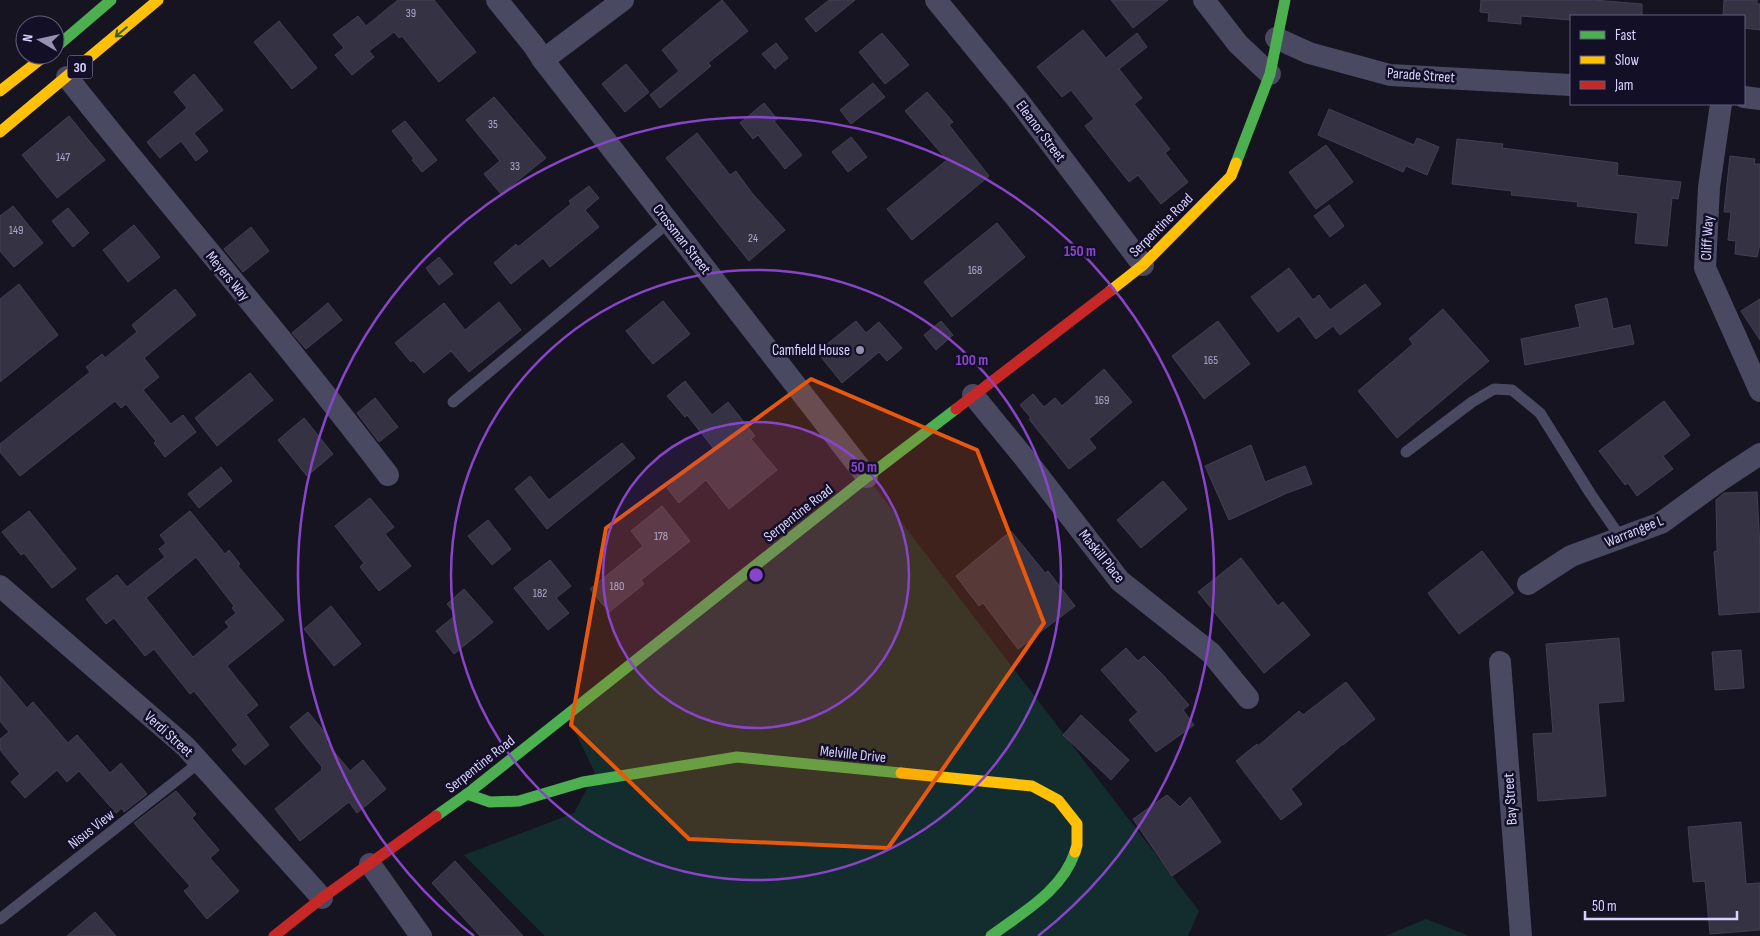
<svg xmlns="http://www.w3.org/2000/svg" width="1760" height="936" viewBox="0 0 1760 936" font-family="'Sofia Sans Condensed',sans-serif">
<style>
.green{fill:#132c2d}
.building{fill:#343243;stroke:#433f54;fill-rule:evenodd}
.lines{fill:none;stroke-linecap:round;stroke-linejoin:round}
.lane{stroke:#4a4962;stroke-width:11}
.street{stroke:#4a4962;stroke-width:22}
.fast{stroke:#4caf50;stroke-width:11}
.slow{stroke:#ffc107;stroke-width:11}
.jam{stroke:#c62828;stroke-width:11}
.oneway{stroke:#305f3b}
.marked{fill:#e8590c;fill-opacity:0.2;stroke:#e8590c;stroke-width:4;stroke-linejoin:round}
.ring{fill:none;stroke:#8945c9;stroke-width:2.5}
.poi-dot{fill:#9591b1;stroke:#130f26;stroke-width:2}
.labels{text-anchor:middle;stroke-width:5;stroke-linejoin:round;paint-order:stroke}
.number-label{font-size:12px;fill:#b0acd0}
.shield{fill:#130f26;stroke:#9e99be;stroke-width:1}
.shield-label{font-size:14px;font-weight:bold;fill:#d9d4ff}
.street-label{font-size:15px;fill:#d9d4ff;stroke:#130f26}
.poi-label{font-size:15px;fill:#d9d4ff;stroke:#130f26;text-anchor:end}
.centre{fill:#8945c9;stroke:#130f26;stroke-width:2.5}
.ring-label{font-size:15px;text-anchor:middle;font-weight:bold;fill:#8945c9;stroke:#130f26;stroke-width:5;stroke-linejoin:round;paint-order:stroke}
</style>
<rect width="100%" height="100%" fill="#161421"/>
<g class="green">
<path d="M867 477 1199 911 1188 936H545L464 855 574 813 595 773 567 715Z"/>
<path d="M1426 919 1467 935 1468 936H1385Z"/>
</g>
<g class="building">
<path d="M398 0H434L476 52 439 82 402 36 399 38 394 32 369 51 374 57 352 75 335 55 344 48 333 35 358 16 366 26Z"/>
<path d="M722 0 748 31 708 63 711 66 660 108 650 95 679 71 662 50Z"/>
<path d="M829 0H855L816 32 805 19Z"/>
<path d="M1111 0H1168L1133 28Z"/>
<path d="M1481 0H1593L1642 4V16H1571V20L1521 16V24L1488 21 1489 13 1480 12Z"/>
<path d="M1724 0H1757V4H1760V30L1744 28V16H1723Z"/>
<path d="M279 21 317 68 292 89 254 42Z"/>
<path d="M1083 30 1106 58 1137 33 1147 47 1119 69 1142 98 1134 104 1170 149 1165 153 1188 182 1161 204 1138 175 1129 182 1085 126 1094 119 1071 90 1062 97 1037 67Z"/>
<path d="M882 33 909 65 885 84 859 52Z"/>
<path d="M776 43 788 58 775 69 762 54Z"/>
<path d="M626 64 649 92 625 112 602 84Z"/>
<path d="M194 74 223 110 194 133 208 151 196 161 181 141 160 158 147 142 187 108 174 92Z"/>
<path d="M873 83 885 97 851 124 840 110Z"/>
<path d="M927 92 953 122 949 125 989 176 912 240 887 209 947 160 905 111Z"/>
<path d="M494 97 546 158 501 194 484 174 500 161 466 120Z"/>
<path d="M764 103 777 119 774 121 802 155 785 169 758 135 753 139 740 123Z"/>
<path d="M1329 109 1414 145 1417 138 1439 147 1427 175 1406 166 1403 172 1318 135Z"/>
<path d="M69 116 105 160 57 198 22 155Z"/>
<path d="M405 121 437 160 422 172 412 160 414 159 392 131Z"/>
<path d="M697 133 730 175 736 171 752 193 785 230 749 261 666 158Z"/>
<path d="M851 137 867 157 848 172 832 152Z"/>
<path d="M1457 139 1503 144 1502 148 1618 163 1617 175 1681 182 1678 199 1672 198 1667 246 1635 243 1638 213 1577 206 1578 202 1511 195 1512 191 1452 184Z"/>
<path d="M1326 145 1353 182 1316 209 1289 172Z"/>
<path d="M1730 156 1755 159 1754 164H1760V244L1757 257 1735 254 1736 241 1728 240 1731 212H1724Z"/>
<path d="M589 186 599 198 585 210 599 227 550 267 543 258 511 284 494 263 516 244 518 247 571 204 569 201Z"/>
<path d="M1329 205 1344 226 1330 237 1314 216Z"/>
<path d="M13 206 43 243 14 267 0 251V216Z"/>
<path d="M68 208 89 233 73 247 52 221Z"/>
<path d="M997 223 1025 257 952 317 924 282Z"/>
<path d="M134 225 160 257 128 282 103 250Z"/>
<path d="M251 227 269 251 243 272 224 249Z"/>
<path d="M439 257 453 274 439 285 426 268Z"/>
<path d="M1289 268 1313 300 1319 295 1330 310 1365 284 1381 304 1340 335 1333 326 1316 339 1299 316 1278 332 1251 297Z"/>
<path d="M19 284 58 335 0 382V299Z"/>
<path d="M175 289 196 315 144 358 159 377 143 390 171 424 183 415 196 432 165 457 154 443 156 441 126 404 121 408 115 401 20 476 0 452V444L90 372 86 367 102 354 105 358 137 332 132 325Z"/>
<path d="M1607 298 1613 329 1630 325 1634 344 1525 365 1521 339 1580 327 1575 305Z"/>
<path d="M1760 299V340L1741 311Z"/>
<path d="M663 301 690 334 653 364 626 331Z"/>
<path d="M499 302 521 330 469 372 451 351 424 373 413 360 411 362 395 343 444 303 465 330Z"/>
<path d="M328 303 342 320 306 349 292 333Z"/>
<path d="M1443 309 1489 361 1397 438 1358 391 1413 344 1409 339Z"/>
<path d="M856 321 866 333 879 322 902 348 887 361 879 352 842 383 817 352Z"/>
<path d="M941 321 953 335 936 350 924 335Z"/>
<path d="M1218 321 1250 364 1204 399 1172 356Z"/>
<path d="M1104 369 1132 402 1089 439 1096 448 1069 469 1029 419 1031 418 1020 405 1033 394 1044 407 1055 398 1062 406Z"/>
<path d="M250 373 273 400 217 446 195 418Z"/>
<path d="M685 381 712 415 728 402 755 436 751 439 777 470 729 509 706 480 679 503 667 488 714 449 687 415 685 417 667 396Z"/>
<path d="M375 398 398 427 379 442 357 413Z"/>
<path d="M1664 401 1690 435 1663 456 1673 469 1637 496 1628 483 1625 485 1599 451Z"/>
<path d="M304 418 333 454 307 476 278 440Z"/>
<path d="M622 443 635 458 547 529 515 489 530 476 549 500Z"/>
<path d="M1251 445 1265 482 1305 466 1312 484 1287 493 1229 520 1205 466Z"/>
<path d="M221 467 232 481 199 508 188 494Z"/>
<path d="M1163 481 1187 509 1141 548 1117 520Z"/>
<path d="M1757 492 1760 548V612L1719 615 1714 552 1717 551 1716 500 1724 493Z"/>
<path d="M370 498 394 527 385 534 411 566 379 591 360 567 364 563 335 526Z"/>
<path d="M662 506 690 541 641 580 644 584 609 612 590 589 643 546 631 531Z"/>
<path d="M29 511 76 569 52 588 24 553 21 555 2 532Z"/>
<path d="M190 511 225 554 229 550 240 564 238 566 284 620 227 666 258 705 246 715 269 745 245 765 232 750 238 745 194 691 190 694 154 649 145 656 114 618 106 624 86 599 117 575 127 587 165 557 159 549 166 543 160 535ZM196 557 234 606 232 608 236 613 225 622 229 627 193 657 146 598Z"/>
<path d="M488 520 511 549 492 565 468 536Z"/>
<path d="M1011 531 1045 573 1048 571 1075 606 1018 649 983 603 979 606 956 576Z"/>
<path d="M1482 551 1514 593 1459 634 1428 593Z"/>
<path d="M1241 558 1278 606 1283 602 1310 635 1264 673 1198 592Z"/>
<path d="M550 560 571 586 556 598 569 613 548 630 514 588Z"/>
<path d="M464 589 493 622 454 654 436 631 456 615 447 604Z"/>
<path d="M331 606 361 644 334 666 304 629Z"/>
<path d="M1619 638 1624 701 1598 703 1606 796 1538 801 1533 734 1553 733 1546 644Z"/>
<path d="M1126 648 1138 661 1144 656 1162 674 1189 705 1183 710 1194 725 1156 752 1129 720 1138 712 1101 670Z"/>
<path d="M1741 650 1744 688 1715 690 1712 652Z"/>
<path d="M0 676 27 708 33 702 68 743 77 735 110 773 121 763 147 794 124 812 122 808 116 813 79 771 67 782 57 770 25 798 11 782 20 774 0 750V739L9 732 0 721Z"/>
<path d="M1346 682 1375 719 1343 745V744L1291 789 1302 804 1281 820 1236 761 1257 744 1258 746 1299 711 1303 715Z"/>
<path d="M308 712 330 739 326 742 350 771 363 760 386 789 357 813 349 802 300 841 275 809 322 770 321 768 322 767 290 727Z"/>
<path d="M1081 715 1129 760 1111 780 1063 735Z"/>
<path d="M176 791 196 814 192 818 219 850 210 858 239 891 207 919 184 891 190 886 134 823Z"/>
<path d="M1167 795 1180 807 1190 797 1221 842 1172 876 1133 819Z"/>
<path d="M1741 822 1746 884 1760 883V930L1710 934 1705 881 1693 882 1688 827Z"/>
<path d="M455 861 523 936H480L432 883Z"/>
<path d="M95 912 116 936H67Z"/>
</g>
<g class="lines">
<g class="lane">
<path d="M453 402 669 222"/>
<path d="M1406 452 1472 402 1494 389 1512 390 1540 413 1590 493 1621 538"/>
<path d="M0 919 200 762"/>
</g>
<g class="street">
<path d="M497 0 534 46 543 60 867 477"/>
<path d="M936 0 1017 99 1143 265"/>
<path d="M1204 0 1238 44 1270 74"/>
<path d="M1276 38 1309 53 1390 75 1571 85"/>
<path d="M543 60 623 0"/>
<path d="M67 77C173 211 285 339 388 475"/>
<path d="M1744 97 1760 99"/>
<path d="M1721 104 1709 187 1705 268 1760 391"/>
<path d="M973 395 1027 461 1120 581 1211 653 1248 698"/>
<path d="M1528 584 1571 556 1661 523 1719 481 1760 454"/>
<path d="M0 586 186 747 322 898"/>
<path d="M1500 662 1521 936"/>
<path d="M370 864 421 936"/>
</g>
<g class="fast">
<path d="M55 48 111 0"/>
<path d="M1236 163 1270 74 1285 0"/>
<path d="M467 794 490 802 519 801 583 782 737 757 901 773"/>
<path d="M436 816 467 794 867 477 956 409"/>
<path d="M991 936C1023 912 1062 891 1075 852"/>
</g>
<g class="slow">
<path d="M0 91 46 55"/>
<path d="M0 132 158 0"/>
<path d="M1110 291 1143 265 1231 176 1236 163"/>
<path d="M901 773 1032 786 1058 800 1077 824V845L1075 852"/>
</g>
<g class="jam">
<path d="M956 409 1110 291"/>
<path d="M274 936 322 898 436 816"/>
</g>
</g>
<defs><path id="oneway-shaft" d="M-6 0H5M1.5-3L5.5 0L1.5 3" fill="none" stroke-width="1.6" stroke-linecap="round" stroke-linejoin="round" transform="scale(1.25)"/></defs>
<use class="oneway" href="#oneway-shaft" transform="translate(121 32) rotate(140)"/>
<path class="marked" d="M811 379 977 450 1044 623 888 848 689 839 571 725 606 528Z"/>
<circle cx="756" cy="575" r="153" fill="#8945c9" fill-opacity=".12"/>
<g class="ring">
<circle cx="756" cy="575" r="153"/>
<circle cx="756" cy="575" r="305"/>
<path d="M474 936A458 458 0 1 1 1038 936"/>
</g>
<circle class="poi-dot" cx="860" cy="350" r="5"/>
<g class="labels">
<g class="number-label">
<text x="411" y="17">39</text>
<text x="493" y="128">35</text>
<text x="63" y="161">147</text>
<text x="515" y="170">33</text>
<text x="16" y="234">149</text>
<text x="753" y="242">24</text>
<text x="975" y="274">168</text>
<text x="1211" y="364">165</text>
<text x="1102" y="404">169</text>
<text x="661" y="540">178</text>
<text x="617" y="590">180</text>
<text x="540" y="597">182</text>
</g>
<rect class="shield" x="67.5" y="55.5" width="25" height="23" rx="4"/>
<g class="shield-label">
<text x="80" y="72">30</text>
</g>
<g class="street-label">
<text transform="translate(1421 75) rotate(4)" y="5">Parade Street</text>
<text transform="translate(1041 131) rotate(53)" y="5">Eleanor Street</text>
<text transform="translate(1161 225) rotate(-45)" y="5">Serpentine Road</text>
<text transform="translate(1707 238) rotate(-87)" y="5">Cliff Way</text>
<text transform="translate(682 239) rotate(52)" y="5">Crossman Street</text>
<text transform="translate(228 276) rotate(50)" y="5">Meyers Way</text>
<text transform="translate(798 513) rotate(-38)" y="5">Serpentine Road</text>
<text transform="translate(1634 531) rotate(-22)" y="5">Warrangee L</text>
<text transform="translate(1102 556) rotate(51)" y="5">Maskill Place</text>
<text transform="translate(169 734) rotate(42)" y="5">Verdi Street</text>
<text transform="translate(853 754) rotate(6)" y="5">Melville Drive</text>
<text transform="translate(480 764) rotate(-38)" y="5">Serpentine Road</text>
<text transform="translate(1510 799) rotate(-94)" y="5">Bay Street</text>
<text transform="translate(91 829) rotate(-38)" y="5">Nisus View</text>
</g>
<g class="poi-label">
<text x="850" y="355">Camfield House</text>
</g>
</g>
<circle cx="756" cy="575" r="8" class="centre"/>
<g class="ring-label">
<text x="1080" y="256">150 m</text>
<text x="972" y="365">100 m</text>
<text x="864" y="472">50 m</text>
</g>
<rect x="1570" y="15" width="175" height="90" fill="#130f26" stroke="#625e7d"/>
<rect x="1580" y="31" width="25" height="8" fill="#4caf50" stroke="#625e7d"/>
<text x="1615" y="40" font-size="15" fill="#d9d4ff">Fast</text>
<rect x="1580" y="56" width="25" height="8" fill="#ffc107" stroke="#625e7d"/>
<text x="1615" y="65" font-size="15" fill="#d9d4ff">Slow</text>
<rect x="1580" y="81" width="25" height="8" fill="#c62828" stroke="#625e7d"/>
<text x="1615" y="90" font-size="15" fill="#d9d4ff">Jam</text>
<g transform="translate(40 40) rotate(279)"><circle r="24" fill="#130f26" stroke="#625e7d"/>
<path d="M0-4L9 19L0 12L-9 19Z" fill="#9591b1"/>
<text y="-8" font-size="14" font-weight="bold" text-anchor="middle" fill="#d9d4ff">N</text>
</g>
<path d="M1585 911v8h152v-8" fill="none" stroke="#d9d4ff" stroke-width="2.5"/>
<text x="1592" y="911" font-size="15" fill="#d9d4ff" stroke="#130f26" stroke-width="4" paint-order="stroke">50 m</text>
</svg>
